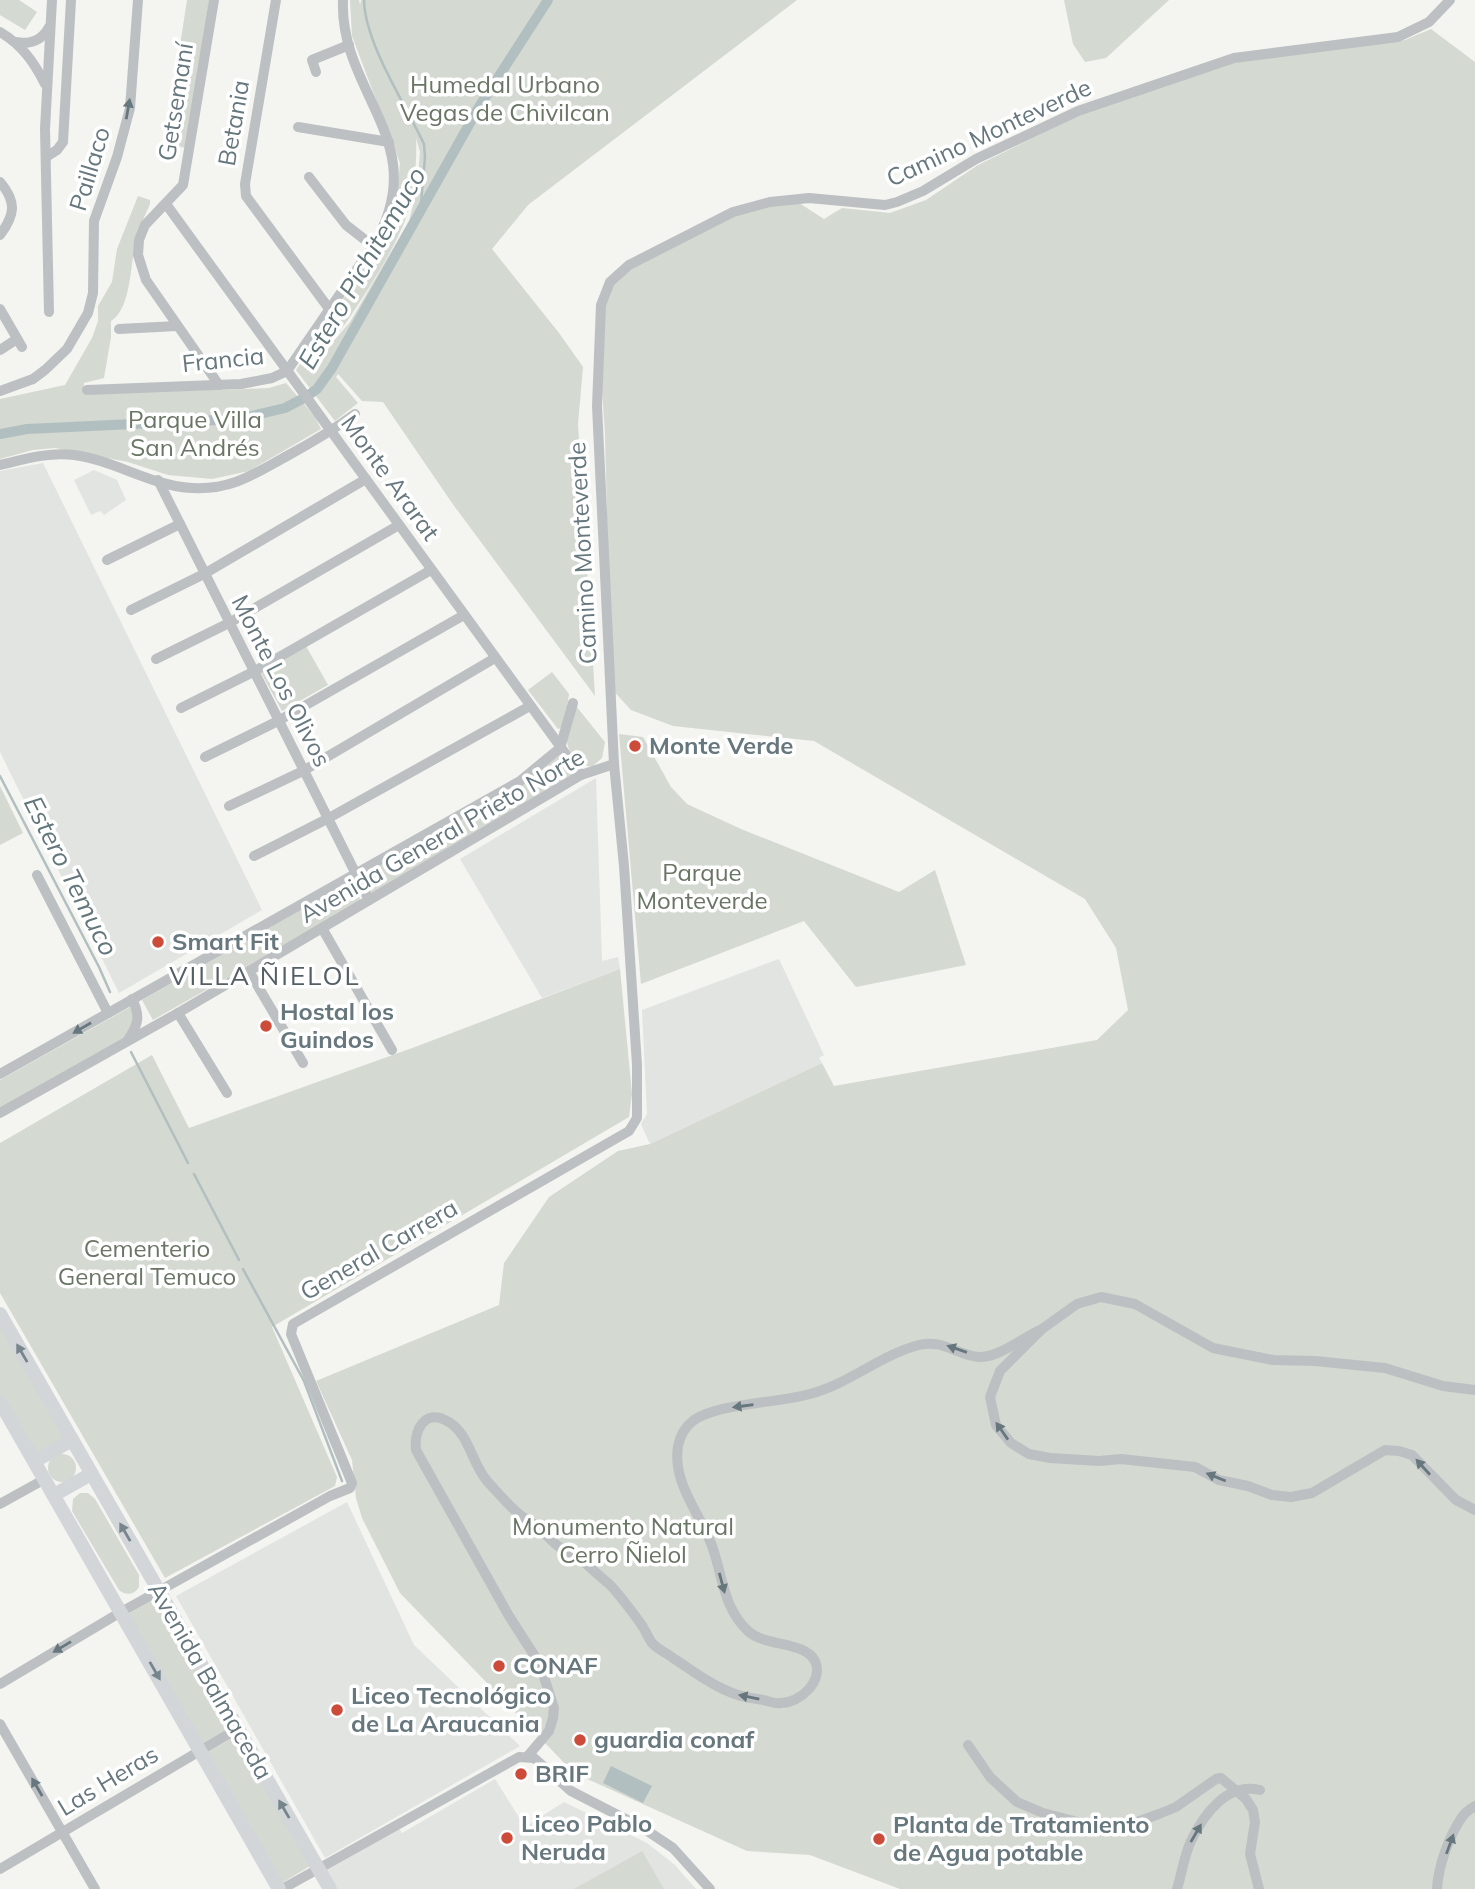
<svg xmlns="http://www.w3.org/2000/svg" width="1475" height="1889" viewBox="0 0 1475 1889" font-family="Mulish,sans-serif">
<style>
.built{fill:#e2e4e2}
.green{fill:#d4d9d1;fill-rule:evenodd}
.water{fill:#b2bfc1}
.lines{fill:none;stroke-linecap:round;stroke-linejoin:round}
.stream{stroke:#b2bfc1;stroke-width:2.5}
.canal{stroke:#b2bfc1;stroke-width:10}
.minor{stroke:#bcc0c2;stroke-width:10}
.major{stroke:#d2d6d9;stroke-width:14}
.oneway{fill:#67777e}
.oneway2{fill:#77858c}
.poi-dot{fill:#cd4b39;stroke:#fff;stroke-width:2.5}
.labels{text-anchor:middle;stroke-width:7;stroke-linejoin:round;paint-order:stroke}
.park-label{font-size:24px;fill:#6a7665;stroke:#fff}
.street-label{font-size:24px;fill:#67777e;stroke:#fff}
.poi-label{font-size:24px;font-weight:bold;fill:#67777e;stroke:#fff;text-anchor:start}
.water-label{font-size:26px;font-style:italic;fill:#63777b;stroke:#fff}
.neighbourhood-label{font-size:26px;letter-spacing:2px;fill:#545f65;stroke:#fff}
</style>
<rect width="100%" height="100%" fill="#f4f4f1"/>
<g class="built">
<path d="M43 463 262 910 119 993 0 752V471Z"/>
<path d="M94 470 117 480 126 500 104 515 100 511 91 515 74 480Z"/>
<path d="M596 778 602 961 618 957 620 969 542 998 460 859Z"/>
<path d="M779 959 824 1055 819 1058 822 1063 650 1144 641 1124 647 1114 642 1010Z"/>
<path d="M347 1502 414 1645 520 1746 325 1858 176 1596Z"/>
<path d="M495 1779 525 1827 564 1802 647 1843 675 1865 696 1889H335L323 1869 398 1827 402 1833Z"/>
</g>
<g class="green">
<path d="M0 0H19L37 12 25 30 0 15Z"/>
<path d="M187 0H209L186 148 165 144Z"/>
<path d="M350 0H359L360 5 361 0H797L528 205 492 249 559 333 583 367 578 424 595 696 452 503 383 402 362 401 338 374 336 377 358 403 335 421 296 370 377 248 395 215 400 163 352 36ZM416 138 420 152 417 190 409 221 350 322 332 343 320 364C323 346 338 335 348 320 369 288 402 239 411 202 415 182 417 157 416 138Z"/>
<path d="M1064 0H1169L1106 58 1085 62 1073 44Z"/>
<path d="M1431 29 1475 62V1889H900L810 1855 747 1851 574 1773 400 1593 362 1518 356 1498 352 1460 316 1381 499 1305 504 1263 549 1197 618 1151 650 1144 822 1063 834 1086 1097 1040 1128 1010 1116 948 1085 899 814 741 673 726 631 710 609 686 610 638 605 434 599 346 603 300 616 276 723 217 796 201 824 219 842 208 890 213 926 200 978 165 1075 117 1234 60 1405 40Z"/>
<path d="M138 196 150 200V204C145 216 139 227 136 240 130 262 132 308 111 321V337L104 378 84 383 83 394 188 389 221 390 269 388 286 383 315 417 321 429 249 471 212 479 168 475 128 462 55 448 33 450 0 459V399L65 385 92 338 98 321V306L112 282 117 249Z"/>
<path d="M306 646 328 685 282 711 260 671Z"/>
<path d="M552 672 569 694 566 715 561 728 558 729 528 690Z"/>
<path d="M576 706 605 742 602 758 592 767 579 764C559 740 568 734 576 706Z"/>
<path d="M619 734 643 737 671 787 687 804 741 829 899 892 935 870 966 965 856 987 804 921 641 984Z"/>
<path d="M559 752 577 775 370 896 358 875Z"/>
<path d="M0 786 23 833 0 845Z"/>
<path d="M348 883C359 883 362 894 359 903L153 1020 142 1000Z"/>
<path d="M620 969 632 1094 629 1117 272 1327 337 1477 335 1486 165 1578 0 1293V1143L152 1055 189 1128 415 1047Z"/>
<path d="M132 1006 136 1015 129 1036 0 1110V1080Z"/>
<path d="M0 1318 68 1440 35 1460 0 1399Z"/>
<circle cx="62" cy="1468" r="14"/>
<path d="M80 1493H88L95 1499 139 1575V1587C134 1595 126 1596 119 1590L72 1511 73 1499Z"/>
<path d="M156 1598 231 1727 200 1745 128 1614Z"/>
<path d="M235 1736 310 1866 282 1883 205 1754Z"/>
<path d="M642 1851 664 1889H574Z"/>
</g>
<path class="water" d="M611 1766 652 1786 643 1803 603 1783Z"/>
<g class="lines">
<g class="stream">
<path d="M364 0C365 44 405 103 424 144L425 157 420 215"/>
<path d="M0 776 99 967 110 992"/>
<path d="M131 1052 188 1163"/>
<path d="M194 1174 239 1260"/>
<path d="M243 1269 304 1381 342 1481"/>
</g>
<path class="canal" d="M0 434 27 429 239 419 285 408 306 397 317 389 332 368 479 107 548 0"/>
<g class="minor">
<path d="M214 0 183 185 145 225 139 240 138 255 146 280 219 385"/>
<path d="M276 0 245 184 246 196 330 310"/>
<path d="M0 32C22 45 34 62 45 84"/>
<path d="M16 42C31 45 42 40 49 27"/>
<path d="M316 72 312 60 349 45"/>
<path d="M298 127 389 142"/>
<path d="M46 157 57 150 63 142 71 0"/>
<path d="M309 177 346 225 373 246"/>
<path d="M0 182C17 202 15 215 0 235"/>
<path d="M166 204 581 775"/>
<path d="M0 309 22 347"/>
<path d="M49 312 45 129 52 0"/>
<path d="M119 329 177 326"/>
<path d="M0 350 17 339"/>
<path d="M87 390 241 384 272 378 287 371 373 246C435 143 339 94 343 0"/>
<path d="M0 391 33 379 45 370 67 349 88 313 93 293 94 221 117 157 130 108 138 0"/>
<path d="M0 465C25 459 48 452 74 455 114 460 151 486 192 488 232 490 254 474 287 456 311 443 333 430 355 414"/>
<path d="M158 480 369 900"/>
<path d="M107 560 180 524"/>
<path d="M131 610 204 574 366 479"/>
<path d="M156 659 229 623 399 525"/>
<path d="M181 708 253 672 431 570"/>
<path d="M205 757 278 721 464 615"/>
<path d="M229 806 303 771 495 658"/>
<path d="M254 856 327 819 530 706"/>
<path d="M37 875 108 1013"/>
<path d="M322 928 392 1050"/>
<path d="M249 971 303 1063"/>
<path d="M178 1013 227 1093"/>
<path d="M128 1040C138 1025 141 1016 132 999"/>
<path d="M0 1074 520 781 560 748 573 703"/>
<path d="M0 1113 178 1013 581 775 614 764"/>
<path d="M1475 1390 1443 1386 1385 1368 1315 1361 1273 1360 1213 1348 1135 1304 1101 1297 1077 1304 1042 1329 1000 1371 990 1397 996 1425 1011 1443 1029 1454 1050 1458 1099 1461 1121 1459 1195 1467 1219 1480 1248 1486 1272 1495 1291 1497 1312 1493 1385 1450 1399 1451 1412 1455 1456 1500 1475 1510"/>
<path d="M0 1504 45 1479"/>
<path d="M0 1684 121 1612 330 1496 350 1488 352 1483 291 1334 293 1324 629 1131 637 1118V1065L624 866 614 764 597 406 601 305 610 282 629 265 733 212 770 202 809 198 885 205 897 202 923 191 976 159 1078 111 1234 58 1398 37 1429 22 1450 0"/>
<path d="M0 1724 95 1889"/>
<path d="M968 1745 990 1777 1017 1802 1043 1813 1093 1826 1134 1823 1159 1814 1176 1807 1216 1779 1221 1778 1246 1799 1253 1810 1255 1822 1250 1854 1259 1889"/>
<path d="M527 1757 549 1731 553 1718 554 1708 544 1677 536 1658 509 1616 416 1450C414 1431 424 1408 447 1421 470 1433 471 1464 488 1482 498 1493 508 1505 519 1514 525 1519 533 1523 539 1528 546 1534 551 1541 558 1546 564 1551 573 1553 579 1558 589 1566 598 1575 608 1583 616 1590 637 1618 643 1627 646 1632 649 1639 652 1643 657 1649 667 1653 673 1658 693 1671 715 1688 738 1695 746 1698 755 1698 763 1700 769 1701 775 1704 781 1703 800 1703 824 1681 815 1661 805 1641 765 1647 748 1631 723 1608 723 1576 712 1546 700 1513 672 1483 678 1446 680 1436 686 1426 694 1420 720 1403 778 1403 810 1394 849 1384 880 1355 919 1345 944 1339 958 1356 979 1357 1001 1357 1023 1337 1042 1329"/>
<path d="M0 1869 237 1729"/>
<path d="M282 1889 519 1757 534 1758 571 1791 643 1828 673 1848 710 1889"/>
<path d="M1177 1889C1182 1873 1184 1856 1191 1841 1204 1814 1227 1782 1260 1790"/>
<path d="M1437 1889C1438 1867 1449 1836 1462 1817 1465 1812 1470 1809 1475 1806"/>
</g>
<g class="major">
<path d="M0 1314 330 1889"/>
<path d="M0 1402 279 1889"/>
<path d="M35 1461 72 1440"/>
<path d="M54 1495 91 1474"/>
</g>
</g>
<defs><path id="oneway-solid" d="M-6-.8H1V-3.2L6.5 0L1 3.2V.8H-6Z" transform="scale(1.75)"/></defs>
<g class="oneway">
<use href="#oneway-solid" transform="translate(128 109) rotate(-80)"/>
<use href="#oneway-solid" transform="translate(82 1028) rotate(150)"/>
<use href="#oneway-solid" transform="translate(957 1349) rotate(-161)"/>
<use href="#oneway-solid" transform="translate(743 1406) rotate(172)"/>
<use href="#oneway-solid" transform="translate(1002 1431) rotate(-125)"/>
<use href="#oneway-solid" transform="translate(1423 1467) rotate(-132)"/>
<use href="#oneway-solid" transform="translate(1216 1477) rotate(-158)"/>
<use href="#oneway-solid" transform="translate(722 1583) rotate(75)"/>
<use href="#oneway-solid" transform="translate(62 1647) rotate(149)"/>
<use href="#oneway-solid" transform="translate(749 1697) rotate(-169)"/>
<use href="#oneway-solid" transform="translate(37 1787) rotate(-120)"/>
<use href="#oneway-solid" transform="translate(1196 1833) rotate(-60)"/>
<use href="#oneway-solid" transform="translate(1450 1844) rotate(-70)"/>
</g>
<g class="oneway2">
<use href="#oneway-solid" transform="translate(22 1353) rotate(-120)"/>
<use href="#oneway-solid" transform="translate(125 1532) rotate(-120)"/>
<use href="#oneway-solid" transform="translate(155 1671) rotate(60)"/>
<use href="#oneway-solid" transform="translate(284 1809) rotate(-120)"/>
</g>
<g class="poi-dot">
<circle cx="635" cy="746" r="7"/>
<circle cx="158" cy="942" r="7"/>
<circle cx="266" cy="1026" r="7"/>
<circle cx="499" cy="1666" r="7"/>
<circle cx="337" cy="1710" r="7"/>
<circle cx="580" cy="1740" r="7"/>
<circle cx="521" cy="1774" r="7"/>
<circle cx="507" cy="1838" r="7"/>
<circle cx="879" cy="1839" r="7"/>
</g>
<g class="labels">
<g class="park-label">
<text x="505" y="93">Humedal Urbano<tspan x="505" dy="28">Vegas de Chivilcan</tspan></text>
<text x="195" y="428">Parque Villa<tspan x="195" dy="28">San Andrés</tspan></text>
<text x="702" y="881">Parque<tspan x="702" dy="28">Monteverde</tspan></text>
<text x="147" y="1257">Cementerio<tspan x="147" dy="28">General Temuco</tspan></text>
<text x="623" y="1535">Monumento Natural<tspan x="623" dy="28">Cerro Ñielol</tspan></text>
</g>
<g class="street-label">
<text transform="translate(176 102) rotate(-81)" y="8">Getsemaní</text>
<text transform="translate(234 123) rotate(-80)" y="8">Betania</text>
<text transform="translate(989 133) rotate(-25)" y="8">Camino Monteverde</text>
<text transform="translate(90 169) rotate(-73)" y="8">Paillaco</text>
<text transform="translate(223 360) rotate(-6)" y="8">Francia</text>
<text transform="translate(390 478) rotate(54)" y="8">Monte Ararat</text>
<text transform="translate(583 553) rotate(-93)" y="8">Camino Monteverde</text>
<text transform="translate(281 681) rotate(63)" y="8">Monte Los Olivos</text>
<text transform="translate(442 836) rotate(-30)" y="8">Avenida General Prieto Norte</text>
<text transform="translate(379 1250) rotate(-30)" y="8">General Carrera</text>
<text transform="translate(210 1681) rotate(60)" y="8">Avenida Balmaceda</text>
<text transform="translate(108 1781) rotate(-31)" y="8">Las Heras</text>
</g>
<g class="poi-label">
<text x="649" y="754">Monte Verde</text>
<text x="172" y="950">Smart Fit</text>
<text x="280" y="1020">Hostal los<tspan x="280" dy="28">Guindos</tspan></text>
<text x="513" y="1674">CONAF</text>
<text x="351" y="1704">Liceo Tecnológico<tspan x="351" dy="28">de La Araucania</tspan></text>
<text x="594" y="1748">guardia conaf</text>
<text x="535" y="1782">BRIF</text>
<text x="521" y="1832">Liceo Pablo<tspan x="521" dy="28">Neruda</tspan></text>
<text x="893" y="1833">Planta de Tratamiento<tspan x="893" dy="28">de Agua potable</tspan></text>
</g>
<g class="water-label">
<text transform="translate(362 268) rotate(-60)" y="9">Estero Pichitemuco</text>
<text transform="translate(71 876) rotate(63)" y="9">Estero Temuco</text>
</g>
<g class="neighbourhood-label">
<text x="265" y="985">VILLA ÑIELOL</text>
</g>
</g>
</svg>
